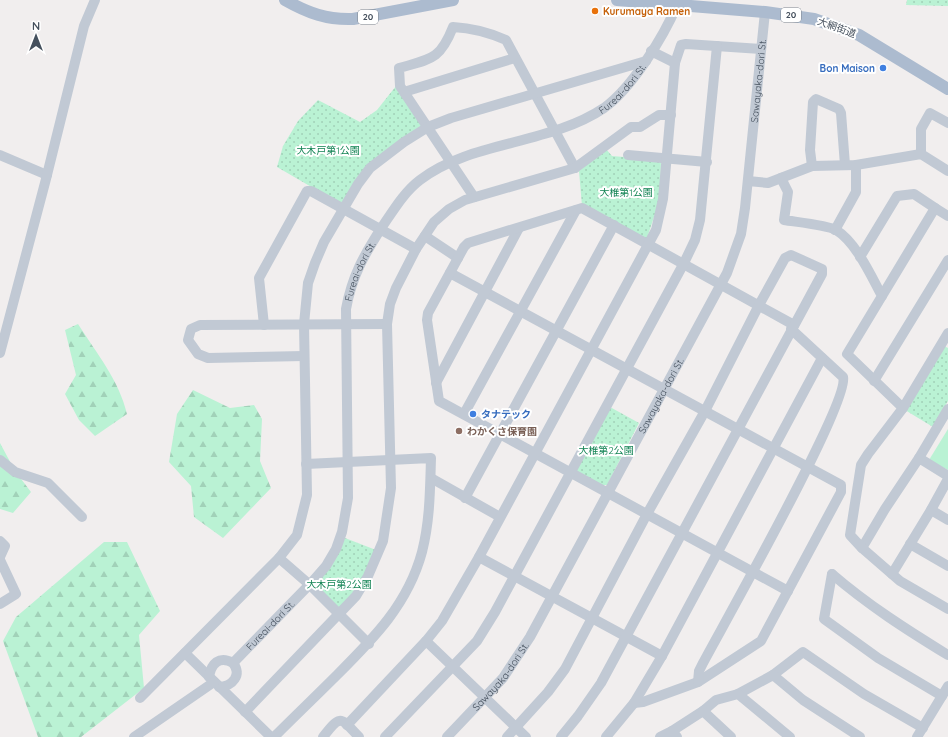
<svg xmlns="http://www.w3.org/2000/svg" width="948" height="737" viewBox="0 0 948 737" font-family="Quicksand,'Noto Sans JP',sans-serif">
<style>
.forest{fill:url(#forest-firs)}
.park{fill:url(#park-dots)}
.garden{fill:#baf2d4}
.lines{fill:none;stroke-linecap:round;stroke-linejoin:round}
.minor{stroke:#c1c9d4;stroke-width:10}
.major{stroke:#acbbcf;stroke-width:12}
.food-dot{fill:#e8710a;stroke:#fff;stroke-width:1.5}
.shop-dot{fill:#3f7fe0;stroke:#fff;stroke-width:1.5}
.education-dot{fill:#8d6e63;stroke:#fff;stroke-width:1.5}
.labels{text-anchor:middle;stroke-width:4;stroke-linejoin:round;paint-order:stroke}
.shield{fill:#fff;stroke:#7d848e;stroke-width:1}
.shield-label{font-size:9px;font-weight:bold;fill:#45505d}
.food-label{font-size:10px;font-weight:bold;fill:#c56008;stroke:#fff;text-anchor:start}
.street-label{font-size:10px;fill:#45505d;stroke:#fff}
.shop-label{font-size:10px;font-weight:bold;fill:#366cbe;stroke:#fff;text-anchor:end}
.park-label{font-size:10px;fill:#118353;stroke:#fff}
.education-label{font-size:10px;font-weight:bold;fill:#785e54;stroke:#fff;text-anchor:start}
</style>
<defs>
<pattern id="forest-firs" width="22" height="20" patternUnits="userSpaceOnUse"><rect width="22" height="20" fill="#baf2d4"/><path d="M5 1l3.5 6h-7zM16 11l3.5 6h-7z" fill="#a1d1b8"/></pattern>
<pattern id="park-dots" width="8" height="8" patternUnits="userSpaceOnUse"><rect width="8" height="8" fill="#baf2d4"/><path d="M2 2h.1M6 6h.1" fill="none" stroke="#a1d1b8" stroke-width="1.8" stroke-linecap="round"/></pattern>
</defs>
<rect width="100%" height="100%" fill="#f1eeee"/>
<g class="forest">
<path d="M78 324C97 354 119 380 127 414L95 436 79 420 65 394 76 375 65 330Z"/>
<path d="M193 390 230 408 254 405 262 419 260 461 271 488 223 538 194 517 191 486 169 462 177 414Z"/>
<path d="M0 443 15 471 31 492 13 513 0 509Z"/>
<path d="M104 542H127L160 611 139 635 144 688 81 737H38L3 641 16 617Z"/>
</g>
<g class="park">
<path d="M907 0H948V6L906 5Z"/>
<path d="M396 86 421 125 420 128 402 139 342 203H339L277 167 283 146 298 121 318 100 360 122 377 110Z"/>
<path d="M606 149 612 156 661 160 660 199 647 238H644L582 206 579 171Z"/>
<path d="M944 346 948 348V401L933 427 905 410Z"/>
<path d="M610 407 639 423 607 485H601L578 473 576 470Z"/>
<path d="M345 538 376 550 362 581 340 609 315 584Z"/>
</g>
<path class="garden" d="M948 429V470L929 460Z"/>
<g class="lines">
<g class="minor">
<path d="M675 63 681 45 686 44 761 49"/>
<path d="M404 92 515 58"/>
<path d="M921 154V129L930 113 948 123"/>
<path d="M0 155 47 175"/>
<path d="M628 155 707 162"/>
<path d="M812 166 810 150 813 102 816 99 839 109 841 113 845 165"/>
<path d="M781 178 812 166 856 165 921 154 948 171"/>
<path d="M748 181 768 183 781 178 788 192 784 220C796 222 827 225 836 230 856 242 871 276 882 296L847 354 903 408"/>
<path d="M474 197 400 86 399 68C431 59 440 60 453 27 472 28 488 32 506 40L575 168"/>
<path d="M835 230 856 192V165"/>
<path d="M425 236 458 258"/>
<path d="M860 257 897 196 914 194 935 208"/>
<path d="M450 273 841 485V492L761 641 698 682 643 702 634 703"/>
<path d="M882 296 935 208 948 216"/>
<path d="M264 325 259 278 307 191H311L416 249"/>
<path d="M0 353 46 179 84 26 95 0"/>
<path d="M304 356 208 358 198 354 188 340 191 329 200 325 387 324"/>
<path d="M874 381 948 260"/>
<path d="M436 383 519 228"/>
<path d="M464 414 576 210"/>
<path d="M919 458 948 409"/>
<path d="M0 460 15 472 48 483 82 517"/>
<path d="M948 476 919 458 885 509 862 548 900 581 948 609"/>
<path d="M431 478 500 517"/>
<path d="M465 498 614 225"/>
<path d="M931 510 948 520"/>
<path d="M0 541 5 546 0 557"/>
<path d="M910 544 948 566"/>
<path d="M862 548 850 535 861 465 868 454 903 408 948 333"/>
<path d="M479 557 662 656"/>
<path d="M279 558 310 585 369 644"/>
<path d="M0 560 16 594 0 604"/>
<path d="M832 574 824 619 878 658 942 696"/>
<path d="M832 574C868 605 907 630 948 655"/>
<path d="M892 574 931 510 948 479"/>
<path d="M788 591 439 401 427 320 428 313 464 247 468 243 582 208 794 325"/>
<path d="M426 641 526 737"/>
<path d="M185 653 271 737"/>
<path id="s1" d="M233 663 312 582 326 566 336 549 342 532 348 498 346 309C352 276 364 255 382 227 393 211 404 192 420 180 470 141 549 145 604 108 632 88 664 36 677 5"/>
<path d="M773 675 803 652 864 694 923 728"/>
<path d="M209 677C211 664 219 655 233 663 242 675 233 686 219 687"/>
<path d="M698 682 699 671 703 663C722 627 851 400 843 377L791 329"/>
<path d="M738 694 773 675 803 700 860 737"/>
<path d="M140 698 279 558 297 535 307 495 304 324 308 283 315 263 324 242 358 184 370 168 404 142 428 127 451 118 646 61"/>
<path d="M703 711 716 700 738 694 790 737"/>
<path d="M245 712 356 596 368 576 383 541 391 488 387 324 390 304 396 288 416 249 434 222 449 209 465 200 575 168 631 127H640L659 115H671"/>
<path d="M347 725 426 641 442 621 479 557 656 230 663 199 675 63 651 51"/>
<path d="M672 731 703 711 731 737"/>
<path d="M134 737 214 682"/>
<path d="M274 737C295 716 316 696 337 675 374 638 408 604 422 552 430 521 430 490 431 458L306 464"/>
<path d="M323 737C341 714 340 717 359 737"/>
<path d="M385 737 477 641 495 612 684 263 695 240 700 220 717 46"/>
<path id="s2" d="M447 737 503 678 530 637 727 273 741 234 745 208 765 12"/>
<path d="M507 737 548 692 565 669 647 514 705 411 759 305 785 258 791 255 822 269V274L601 683 578 716 561 737"/>
<path d="M606 737 634 703 662 656 822 358"/>
<path d="M660 737 672 731 677 737"/>
<path d="M917 737 948 686"/>
</g>
<g class="major">
<path d="M285 0C308 13 327 20 353 19L453 0"/>
<path d="M617 0 765 12 814 19 859 35 948 89"/>
</g>
</g>
<circle class="food-dot" cx="595" cy="11" r="4"/>
<g class="shop-dot">
<circle cx="883" cy="68" r="4"/>
<circle cx="473" cy="414" r="4"/>
</g>
<circle class="education-dot" cx="459" cy="431" r="4"/>
<g class="labels">
<g class="shield">
<rect x="781" y="8" width="20" height="14" rx="3"/>
<rect x="358" y="10" width="20" height="14" rx="3"/>
</g>
<g class="shield-label">
<text x="791" y="18">20</text>
<text x="368" y="20">20</text>
</g>
<g class="food-label">
<text x="603" y="15">Kurumaya Ramen</text>
</g>
<g class="street-label">
<text transform="translate(837 27) rotate(20)" y="4">大網街道</text>
<text dy="4" stroke="none"><textPath href="#s2" startOffset="740">Sawayaka-dori St.</textPath></text>
<text dy="4" stroke="none"><textPath href="#s1" startOffset="772">Fureai-dori St.</textPath></text>
<text dy="4" stroke="none"><textPath href="#s1" startOffset="436">Fureai-dori St.</textPath></text>
<text dy="4" stroke="none"><textPath href="#s2" startOffset="405">Sawayaka-dori St.</textPath></text>
<text dy="4" stroke="none"><textPath href="#s1" startOffset="53">Fureai-dori St.</textPath></text>
<text dy="4" stroke="none"><textPath href="#s2" startOffset="81">Sawayaka-dori St.</textPath></text>
</g>
<g class="shop-label">
<text x="875" y="72">Bon Maison</text>
<text x="481" y="418" text-anchor="start">タナテック</text>
</g>
<g class="park-label">
<text x="328" y="154">大木戸第1公園</text>
<text x="626" y="196">大椎第1公園</text>
<text x="606" y="454">大椎第2公園</text>
<text x="339" y="588">大木戸第2公園</text>
</g>
<g class="education-label">
<text x="467" y="435">わかくさ保育園</text>
</g>
</g>
<g transform="translate(36 36)" stroke="#ffffff" stroke-width="3" paint-order="stroke">
<path d="M0-3L7 15L0 10L-7 15Z" fill="#45505d"/>
<text y="-6" font-size="11" font-weight="bold" text-anchor="middle" fill="#45505d">N</text>
</g>
</svg>
